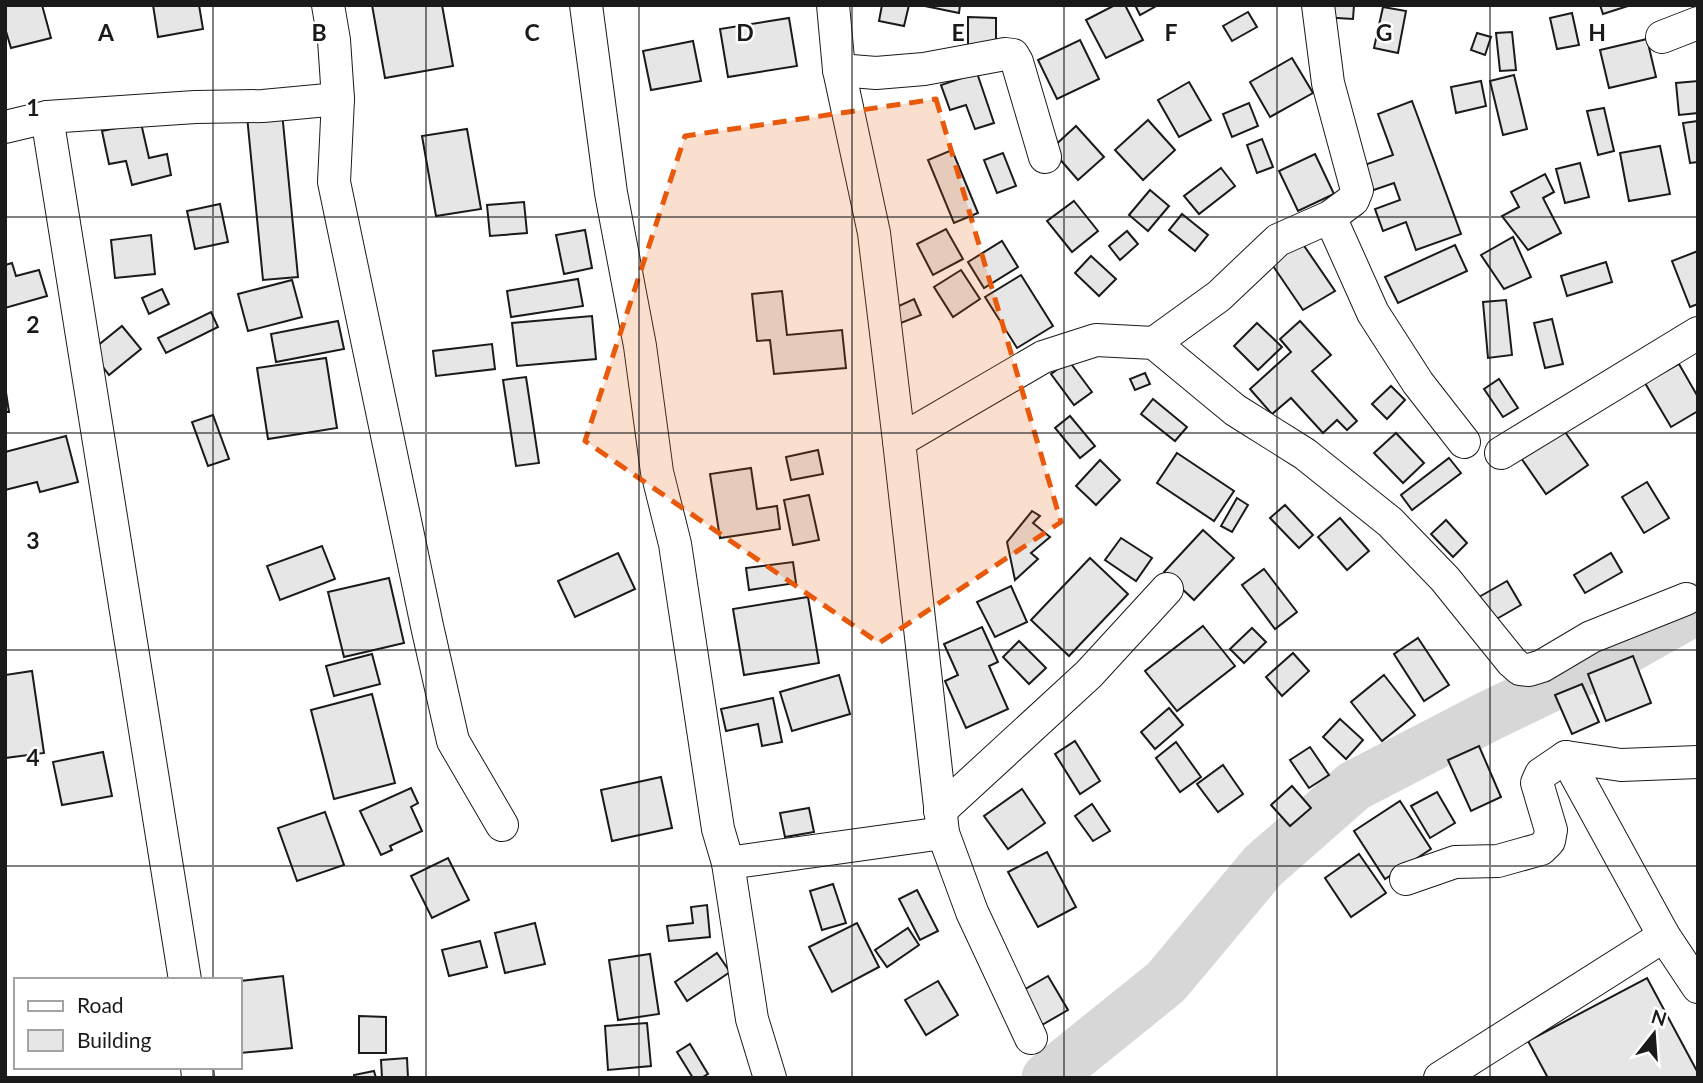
<svg xmlns="http://www.w3.org/2000/svg" width="1703" height="1083" viewBox="0 0 1703 1083" font-family="Lato,sans-serif">
<style>
.lines{fill:none;stroke-linecap:round;stroke-linejoin:round}
.river{stroke:#d7d7d7;stroke-width:51}
.building{fill:#e6e6e6;stroke:#1a1a1a;stroke-width:2}
.minor-casing{stroke:#1a1a1a;stroke-width:34}
.minor{stroke:#fff;stroke-width:32}
.marked{fill:#e8590c;fill-opacity:0.2;stroke:#e8590c;stroke-width:5;stroke-dasharray:14 9;stroke-linejoin:round}
.grid{fill:none;stroke:#1a1a1a;stroke-width:2;stroke-opacity:0.55}
.grid-label{font-size:23px;text-anchor:middle;font-weight:bold;fill:#1a1a1a;stroke:#fff;stroke-width:5;stroke-linejoin:round;paint-order:stroke}
</style>
<rect width="100%" height="100%" fill="#fff"/>
<g class="lines">
<path class="river" d="M1047 1078 1166 982 1263 866 1354 786 1487 717 1613 656 1698 608"/>
</g>
<g class="building">
<path d="M5 5H42L51 38 11 48 5 28Z"/>
<path d="M153 5H199L203 29 158 37Z"/>
<path d="M372 5H442L453 66 385 78Z"/>
<path d="M882 5H909L904 26 879 21Z"/>
<path d="M920 5H960L959 13Z"/>
<path d="M1115 5H1125L1143 40 1106 58 1086 20Z"/>
<path d="M1135 5H1158L1140 15Z"/>
<path d="M1322 5H1354L1353 19 1321 17Z"/>
<path d="M1600 5H1631L1603 14Z"/>
<path d="M1383 7 1406 11 1398 53 1374 48Z"/>
<path d="M1248 12 1257 27 1232 41 1223 26Z"/>
<path d="M1572 13 1579 45 1557 49 1550 18Z"/>
<path d="M968 17 996 18V52L968 51Z"/>
<path d="M789 18 797 66 728 77 720 29Z"/>
<path d="M1512 32 1516 70 1500 71 1496 33Z"/>
<path d="M1477 33 1491 37 1485 55 1471 50Z"/>
<path d="M1647 39 1656 77 1609 88 1600 50Z"/>
<path d="M1080 40 1099 79 1057 99 1038 60Z"/>
<path d="M693 41 701 81 651 90 643 51Z"/>
<path d="M1292 58 1313 93 1270 117 1250 82Z"/>
<path d="M977 73 994 123 975 129 966 105 950 110 941 85Z"/>
<path d="M1514 75 1527 129 1503 135 1490 81Z"/>
<path d="M1481 81 1486 106 1456 113 1451 87Z"/>
<path d="M1698 81V113L1679 115 1676 83Z"/>
<path d="M1189 82 1211 120 1179 137 1158 100Z"/>
<path d="M1412 101 1461 234 1416 250 1406 222 1383 231 1375 209 1400 200 1394 183 1362 194 1353 169 1393 155 1378 114Z"/>
<path d="M1249 103 1258 126 1232 137 1223 114Z"/>
<path d="M1604 108 1614 151 1598 155 1587 111Z"/>
<path d="M282 112 298 277 263 280 247 116Z"/>
<path d="M1148 120 1175 150 1143 180 1115 150Z"/>
<path d="M1698 121V162L1690 163 1683 123Z"/>
<path d="M141 123 149 158 167 154 171 175 132 185 126 161 109 164 102 131Z"/>
<path d="M1076 126 1104 157 1078 180 1051 149Z"/>
<path d="M467 129 481 209 436 216 422 136Z"/>
<path d="M1262 139 1273 167 1257 173 1247 145Z"/>
<path d="M1660 146 1670 194 1629 201 1620 153Z"/>
<path d="M952 150 978 213 954 223 928 160Z"/>
<path d="M1003 153 1016 186 997 193 984 160Z"/>
<path d="M1315 154 1334 194 1298 211 1279 171Z"/>
<path d="M1580 163 1589 197 1565 203 1556 169Z"/>
<path d="M1221 168 1235 186 1199 214 1184 196Z"/>
<path d="M1545 174 1554 192 1543 198 1561 233 1528 250 1502 216 1519 207 1511 192Z"/>
<path d="M1150 190 1169 206 1148 231 1129 215Z"/>
<path d="M1074 201 1098 231 1072 252 1047 221Z"/>
<path d="M524 202 527 233 490 236 487 205Z"/>
<path d="M220 204 228 242 195 249 187 211Z"/>
<path d="M1182 214 1208 235 1195 251 1169 230Z"/>
<path d="M946 229 963 259 933 275 917 244Z"/>
<path d="M585 230 592 268 564 274 556 235Z"/>
<path d="M1127 231 1138 244 1120 260 1109 246Z"/>
<path d="M1296 234 1335 291 1303 310 1271 263Z"/>
<path d="M151 235 155 274 115 278 111 240Z"/>
<path d="M1513 237 1531 277 1504 289 1481 255Z"/>
<path d="M1002 241 1018 267 984 288 968 262Z"/>
<path d="M1455 245 1467 271 1398 303 1385 277Z"/>
<path d="M1698 251V304L1690 307 1672 261Z"/>
<path d="M1091 256 1116 279 1099 296 1075 273Z"/>
<path d="M1606 262 1612 282 1567 296 1561 276Z"/>
<path d="M12 263 16 276 39 270 47 296 5 308V265Z"/>
<path d="M961 270 980 299 953 317 934 287Z"/>
<path d="M1021 275 1053 326 1017 348 985 297Z"/>
<path d="M578 279 583 306 511 317 507 291Z"/>
<path d="M292 280 302 317 248 331 238 294Z"/>
<path d="M162 289 169 304 149 314 142 298Z"/>
<path d="M782 291 787 335 842 330 846 368 774 374 770 340 757 341 752 294Z"/>
<path d="M914 299 921 315 896 325 890 310Z"/>
<path d="M1506 300 1512 355 1488 358 1483 302Z"/>
<path d="M211 312 218 327 166 353 158 338Z"/>
<path d="M592 316 596 359 517 366 512 323Z"/>
<path d="M1552 319 1563 364 1545 368 1534 323Z"/>
<path d="M338 321 344 349 276 362 271 334Z"/>
<path d="M1300 321 1331 355 1312 371 1357 421 1347 430 1337 420 1323 433 1291 398 1272 414 1250 389 1291 352 1280 339Z"/>
<path d="M1257 323 1282 347 1258 370 1234 346Z"/>
<path d="M122 326 141 349 109 375 91 351Z"/>
<path d="M492 344 495 369 436 376 433 351Z"/>
<path d="M326 358 337 428 268 439 257 368Z"/>
<path d="M1069 361 1092 392 1074 405 1051 374Z"/>
<path d="M1679 364 1698 397V411L1671 427 1645 383Z"/>
<path d="M1145 373 1150 384 1135 390 1130 379Z"/>
<path d="M526 377 539 463 516 466 503 380Z"/>
<path d="M1499 379 1518 408 1503 417 1484 389Z"/>
<path d="M5 386 9 412H5Z"/>
<path d="M1391 386 1405 400 1387 419 1372 404Z"/>
<path d="M1153 399 1187 427 1175 441 1141 414Z"/>
<path d="M213 415 229 459 208 466 192 422Z"/>
<path d="M1070 416 1095 446 1080 458 1055 428Z"/>
<path d="M1563 429 1588 465 1546 494 1521 458Z"/>
<path d="M1396 433 1424 463 1403 483 1374 453Z"/>
<path d="M66 436 78 482 40 492 37 482 5 490V452Z"/>
<path d="M818 450 823 474 791 480 786 457Z"/>
<path d="M1177 453 1234 491 1214 521 1157 483Z"/>
<path d="M1449 458 1461 473 1412 510 1401 495Z"/>
<path d="M1100 460 1120 480 1096 505 1076 486Z"/>
<path d="M751 468 757 509 777 506 780 529 720 538 710 474Z"/>
<path d="M1647 482 1669 518 1644 533 1622 497Z"/>
<path d="M809 495 819 540 793 545 784 500Z"/>
<path d="M1237 498 1248 505 1232 532 1221 526Z"/>
<path d="M1285 505 1313 535 1299 548 1270 518Z"/>
<path d="M1032 511 1040 516 1033 523 1050 537 1031 553 1038 559 1015 580 1007 542Z"/>
<path d="M1340 518 1369 551 1347 570 1318 537Z"/>
<path d="M1446 520 1467 543 1453 557 1431 534Z"/>
<path d="M1203 530 1234 558 1194 600 1164 572Z"/>
<path d="M1121 538 1152 558 1136 581 1105 560Z"/>
<path d="M322 546 335 579 280 600 267 566Z"/>
<path d="M618 553 635 589 575 617 558 581Z"/>
<path d="M1611 553 1622 572 1585 593 1574 575Z"/>
<path d="M1090 558 1128 594 1069 656 1031 620Z"/>
<path d="M793 562 796 583 749 590 746 568Z"/>
<path d="M1264 569 1297 612 1275 629 1242 585Z"/>
<path d="M389 578 404 643 344 657 328 592Z"/>
<path d="M1507 581 1521 605 1493 621 1479 597Z"/>
<path d="M1011 586 1027 622 995 637 977 602Z"/>
<path d="M808 597 819 663 744 675 733 609Z"/>
<path d="M1203 626 1235 666 1177 711 1145 671Z"/>
<path d="M982 627 998 662 989 666 1008 709 966 728 945 681 958 675 944 644Z"/>
<path d="M1252 628 1266 642 1244 663 1230 649Z"/>
<path d="M1418 638 1449 685 1424 701 1394 654Z"/>
<path d="M1019 641 1046 668 1029 684 1003 657Z"/>
<path d="M1293 653 1309 671 1282 696 1266 677Z"/>
<path d="M372 654 380 684 334 696 326 666Z"/>
<path d="M1633 656 1651 703 1606 721 1588 674Z"/>
<path d="M32 671 44 753 5 758V675Z"/>
<path d="M839 675 850 714 792 731 780 692Z"/>
<path d="M1384 675 1415 715 1382 741 1351 702Z"/>
<path d="M1582 684 1599 722 1572 734 1555 695Z"/>
<path d="M372 694 395 783 334 799 311 710Z"/>
<path d="M773 698 782 742 762 746 758 724 726 731 721 709Z"/>
<path d="M1169 708 1183 725 1155 749 1141 732Z"/>
<path d="M1340 719 1363 740 1346 759 1323 737Z"/>
<path d="M1075 741 1100 781 1080 794 1055 754Z"/>
<path d="M1176 742 1201 777 1180 792 1156 758Z"/>
<path d="M1479 746 1501 797 1471 811 1448 760Z"/>
<path d="M1310 747 1329 775 1309 788 1290 760Z"/>
<path d="M103 752 112 796 62 805 53 762Z"/>
<path d="M1223 765 1243 794 1218 812 1197 784Z"/>
<path d="M661 777 672 828 612 841 601 790Z"/>
<path d="M1292 786 1311 808 1290 826 1271 805Z"/>
<path d="M411 788 418 803 411 807 422 831 390 846 392 850 381 855 360 811Z"/>
<path d="M1022 789 1045 823 1008 849 984 816Z"/>
<path d="M1437 792 1455 823 1430 838 1411 806Z"/>
<path d="M1400 801 1431 849 1385 879 1354 831Z"/>
<path d="M1092 804 1110 831 1093 841 1075 816Z"/>
<path d="M809 808 814 832 785 837 780 813Z"/>
<path d="M325 812 344 865 297 881 278 828Z"/>
<path d="M1047 852 1076 907 1038 927 1008 872Z"/>
<path d="M1359 854 1386 893 1351 917 1325 878Z"/>
<path d="M448 858 469 900 432 918 411 876Z"/>
<path d="M833 884 846 923 822 930 810 891Z"/>
<path d="M917 890 938 931 920 940 899 899Z"/>
<path d="M707 905 710 937 669 941 667 926 693 923 691 907Z"/>
<path d="M535 923 545 964 505 973 495 933Z"/>
<path d="M857 923 879 967 832 992 809 947Z"/>
<path d="M908 928 919 945 887 967 875 950Z"/>
<path d="M480 941 487 967 449 976 442 950Z"/>
<path d="M717 953 730 972 687 1001 675 982Z"/>
<path d="M650 954 659 1014 618 1020 609 960Z"/>
<path d="M283 976 292 1048 240 1053V981Z"/>
<path d="M1048 976 1068 1010 1035 1029 1015 995Z"/>
<path d="M1647 978 1698 1073V1078H1548L1528 1041Z"/>
<path d="M938 981 958 1015 926 1035 905 1000Z"/>
<path d="M359 1016 386 1017V1053H359Z"/>
<path d="M647 1023 651 1066 608 1070 605 1026Z"/>
<path d="M690 1044 708 1074 701 1078H693L677 1052Z"/>
<path d="M407 1058 408 1078H382L381 1060Z"/>
<path d="M374 1071 376 1078H354V1075Z"/>
</g>
<g class="lines">
<defs>
<g id="minor">
<path d="M328 5 334 40 338 99 334 182 427 626 453 741 502 825"/>
<path d="M586 5 611 193 640 346 657 472 675 544 718 829 728 863 752 1019 770 1078"/>
<path d="M833 5 839 70 874 233 899 441 943 833 972 912 1031 1038"/>
<path d="M1662 37 1698 23"/>
<path d="M839 70 876 73 924 69 1005 54 1013 55 1017 62 1045 157"/>
<path d="M47 117 185 980"/>
<path d="M5 127 47 117 195 107 263 106 338 99"/>
<path d="M1330 217 1373 313 1418 383 1464 442"/>
<path d="M1154 343 1219 296 1278 240 1330 217 1353 200 1357 190 1328 83 1318 5"/>
<path d="M899 441 1043 357 1096 340 1154 343 1235 410 1305 454 1390 522 1445 579 1512 662 1520 669 1529 670 1542 666 1591 637 1686 599"/>
<path d="M1501 453 1698 333"/>
<path d="M1566 757 1664 936 1698 987"/>
<path d="M940 811 1089 674 1167 589"/>
<path d="M728 863 943 833"/>
<path d="M1406 879 1455 862 1498 861 1541 849 1549 841 1551 830 1537 783 1541 774 1566 757 1621 765 1698 762"/>
<path d="M197 1067 198 1078"/>
<path d="M1440 1078 1664 936"/>
</g>
</defs>
<use href="#minor" class="minor-casing"/>
<use href="#minor" class="minor"/>
</g>
<path class="marked" d="M936 99 1061 522 879 643 585 441 685 136Z"/>
<path class="grid" d="M213 5V980M426 5V1078M639 5V1078M852 5V1078M1064 5V1078M1277 5V1078M1490 5V1078M5 217H1698M5 433H1698M5 650H1698M5 866H1698M213 1067V1078"/>
<g class="grid-label">
<text x="106" y="41">A</text>
<text x="319" y="41">B</text>
<text x="532" y="41">C</text>
<text x="745" y="41">D</text>
<text x="958" y="41">E</text>
<text x="1171" y="41">F</text>
<text x="1384" y="41">G</text>
<text x="1597" y="41">H</text>
<text x="33" y="116">1</text>
<text x="33" y="333">2</text>
<text x="33" y="549">3</text>
<text x="33" y="766">4</text>
</g>
<rect width="1703" height="1083" fill="none" stroke="#1a1a1a" stroke-width="14"/>
<rect x="14" y="978" width="228" height="91" fill="#ffffff" stroke="#a3a3a3" stroke-width="2"/>
<rect x="28" y="1001" width="35" height="10" fill="#ffffff" stroke="#a3a3a3" stroke-width="2"/>
<text x="77" y="1013" font-size="21" fill="#1a1a1a">Road</text>
<rect x="28" y="1030" width="35" height="21" fill="#e6e6e6" stroke="#a3a3a3" stroke-width="2"/>
<text x="77" y="1048" font-size="21" fill="#1a1a1a">Building</text>
<g transform="translate(1654 1034) rotate(17)" stroke="#ffffff" stroke-width="5" paint-order="stroke">
<path d="M0-5L12 26L0 18L-12 26Z" fill="#1a1a1a"/>
<text y="-10" font-size="19" font-weight="bold" text-anchor="middle" fill="#1a1a1a">N</text>
</g>
</svg>
